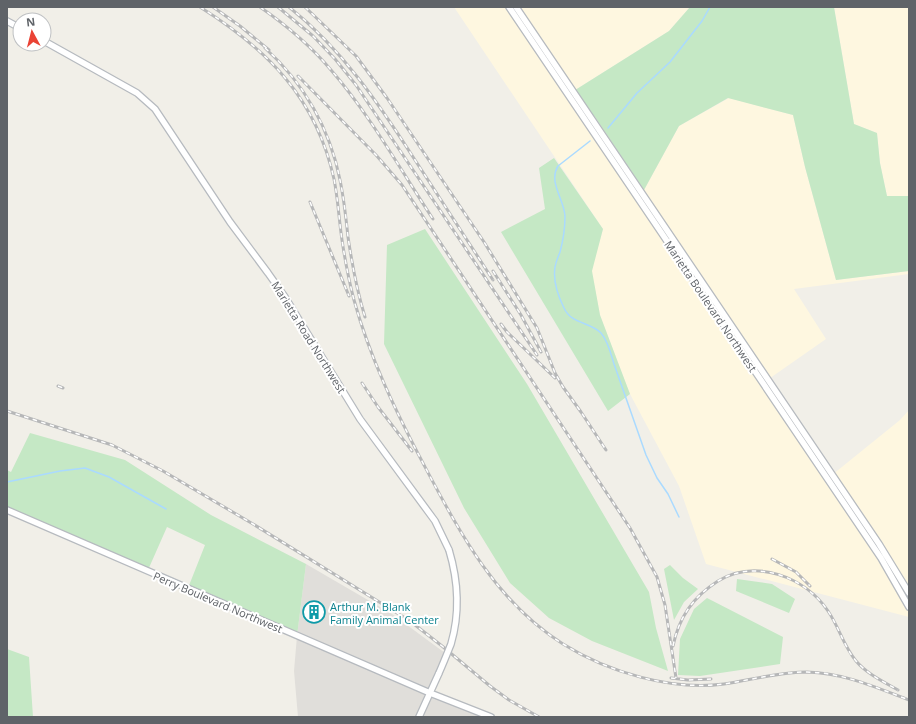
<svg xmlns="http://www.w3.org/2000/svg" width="916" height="724" viewBox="0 0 916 724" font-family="'Open Sans',sans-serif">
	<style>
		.commercial { fill: #fef7e0 }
		.industrial { fill: #e0deda }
		.green { fill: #c5e8c5 }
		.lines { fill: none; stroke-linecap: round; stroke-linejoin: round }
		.stream { stroke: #aadaff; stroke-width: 1.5 }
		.secondary-casing { stroke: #b6babf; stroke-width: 8 }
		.secondary { stroke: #fff; stroke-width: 5.5 }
		.rail-casing { stroke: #b6b7b8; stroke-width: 3 }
		.rail { stroke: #fff; stroke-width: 1.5; stroke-dasharray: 4.5; stroke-linecap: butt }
		.secondary-bridge-casing { stroke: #b6babf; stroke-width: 8; stroke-linecap: butt }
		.secondary-bridge { stroke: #fff; stroke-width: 5.5 }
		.labels { text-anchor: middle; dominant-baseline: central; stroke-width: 4; stroke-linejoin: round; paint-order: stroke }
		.street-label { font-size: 11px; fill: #5f6368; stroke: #fff }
		.culture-label { font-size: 11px; fill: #0d838f; stroke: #fff; text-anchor: start }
	</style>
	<rect width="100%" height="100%" fill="#f1efe8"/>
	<path class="commercial" d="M454,7H690L669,31L572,92L595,117L644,190L679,126L729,98L793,115L805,167L836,280L909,271V274L794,289L826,339L763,383L827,479L900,420L909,410V617L706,564L679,486L630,394L600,315L591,270L603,229Z
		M834,7H909V196H887L880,163L877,133L854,124Z"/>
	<path class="industrial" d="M306,564L392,614L445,653L430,689L496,717H298L294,671L297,636Z"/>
	<path class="green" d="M690,7H834L854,124L877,133L880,163L887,196H909V271L836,280L805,167L793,115L728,98L679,126L644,190L595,117L572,92L669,31Z
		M554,158L603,229L592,271L600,315L630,394L608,411L501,232L545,209L539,168Z
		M425,229L527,384L649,592L656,628L668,671L592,641L549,618L510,583L464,508L384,344L387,245Z
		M30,433L125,460L211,515L306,564L297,636L188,588L205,545L167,527L148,570L7,512V470L11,472Z
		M670,565L683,578L698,589L684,602L674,620L664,569Z
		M737,579L772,584L795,599L789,613L736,591Z
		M707,598L783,637L780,664L700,676L678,675L680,639L694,609Z
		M7,649L29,657L33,717H7Z"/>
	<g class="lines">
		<path class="stream" d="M608,128L637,93L670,62L702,21L710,7
			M590,141L558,166C548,182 564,199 565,216C565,228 563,241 560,252C558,257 556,261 555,267C553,280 558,296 564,308C571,324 590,322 601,333C608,341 611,354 614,364L646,455L657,478L668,494L679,517
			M7,482L60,471L85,468L109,477L166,509"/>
		<g class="secondary-casing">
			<path id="secondary" d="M509,7L881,558L909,607
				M516,7L879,544L909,593
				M7,21L20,28
				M44,41L137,93L155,109L230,222L268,273L285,297L360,419L435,521L449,550
				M7,510L430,693L491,717
				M419,717L439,673"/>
		</g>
		<use href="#secondary" class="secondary"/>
		<g class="rail-casing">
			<path id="rail" d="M200,7C268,50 316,98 334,179C338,199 339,220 342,240C345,260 349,281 354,300C370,358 396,412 424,465C460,533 496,602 563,644C608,672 671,691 724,684C751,680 779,672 807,672C844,673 875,687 909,700
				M213,7L240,26L269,50
				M260,7C286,25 310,45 331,70C370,115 400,169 433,219
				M278,7L313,36L335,59L356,85L537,355
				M289,7C342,49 379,104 415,160C441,200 467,240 493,280
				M305,7L356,56L387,98L484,242L537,328L555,373L563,387L581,412L606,450
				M265,48C304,83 330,129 340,180C344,199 346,218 348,237C352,264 357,291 365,317
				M298,76L376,155L402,185L630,528L657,577L665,605L676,678
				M310,202L349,296
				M493,271L521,315L541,352
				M501,324L507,332L555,378
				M362,383L378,407L412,451
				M58,386L63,388
				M7,411L112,445L163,471L253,524L410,621L442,646L490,686L509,700L539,717
				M772,559L796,572L810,586
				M673,646C679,617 693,597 718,581C756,558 805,577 828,611C839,627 843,645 856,661C867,674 884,682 898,690
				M671,678L688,680L711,679"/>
		</g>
		<use href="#rail" class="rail"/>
		<g class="secondary-bridge-casing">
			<path id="secondary-bridge" d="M439,673C443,664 447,654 451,644C460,613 458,580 449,550"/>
		</g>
		<use href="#secondary-bridge" class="secondary-bridge"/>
	</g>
	<defs>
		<g id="building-ring" transform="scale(1.15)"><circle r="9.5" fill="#fff" stroke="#0f9aa8" stroke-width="1.5"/><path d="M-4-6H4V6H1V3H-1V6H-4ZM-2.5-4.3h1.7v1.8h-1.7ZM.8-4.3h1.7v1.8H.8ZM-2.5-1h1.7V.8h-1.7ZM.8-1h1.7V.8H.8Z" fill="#0f9aa8"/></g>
	</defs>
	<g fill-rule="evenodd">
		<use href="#building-ring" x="314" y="612"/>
	</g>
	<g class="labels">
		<g class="street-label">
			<text transform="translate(711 306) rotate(56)">Marietta Boulevard Northwest</text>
			<text transform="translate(309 337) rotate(58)">Marietta Road Northwest</text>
			<text transform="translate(218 602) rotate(23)">Perry Boulevard Northwest</text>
		</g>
		<g class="culture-label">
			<text x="330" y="606">Arthur M. Blank<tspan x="330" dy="13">Family Animal Center</tspan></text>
		</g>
	</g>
	<rect width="916" height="724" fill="none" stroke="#5f6368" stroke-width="16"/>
	<g transform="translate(32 32) rotate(353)"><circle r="19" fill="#ffffff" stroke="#bfc1c3"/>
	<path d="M0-3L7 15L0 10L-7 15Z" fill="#ea4335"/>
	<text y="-6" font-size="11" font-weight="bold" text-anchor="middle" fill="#5f6368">N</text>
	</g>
</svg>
